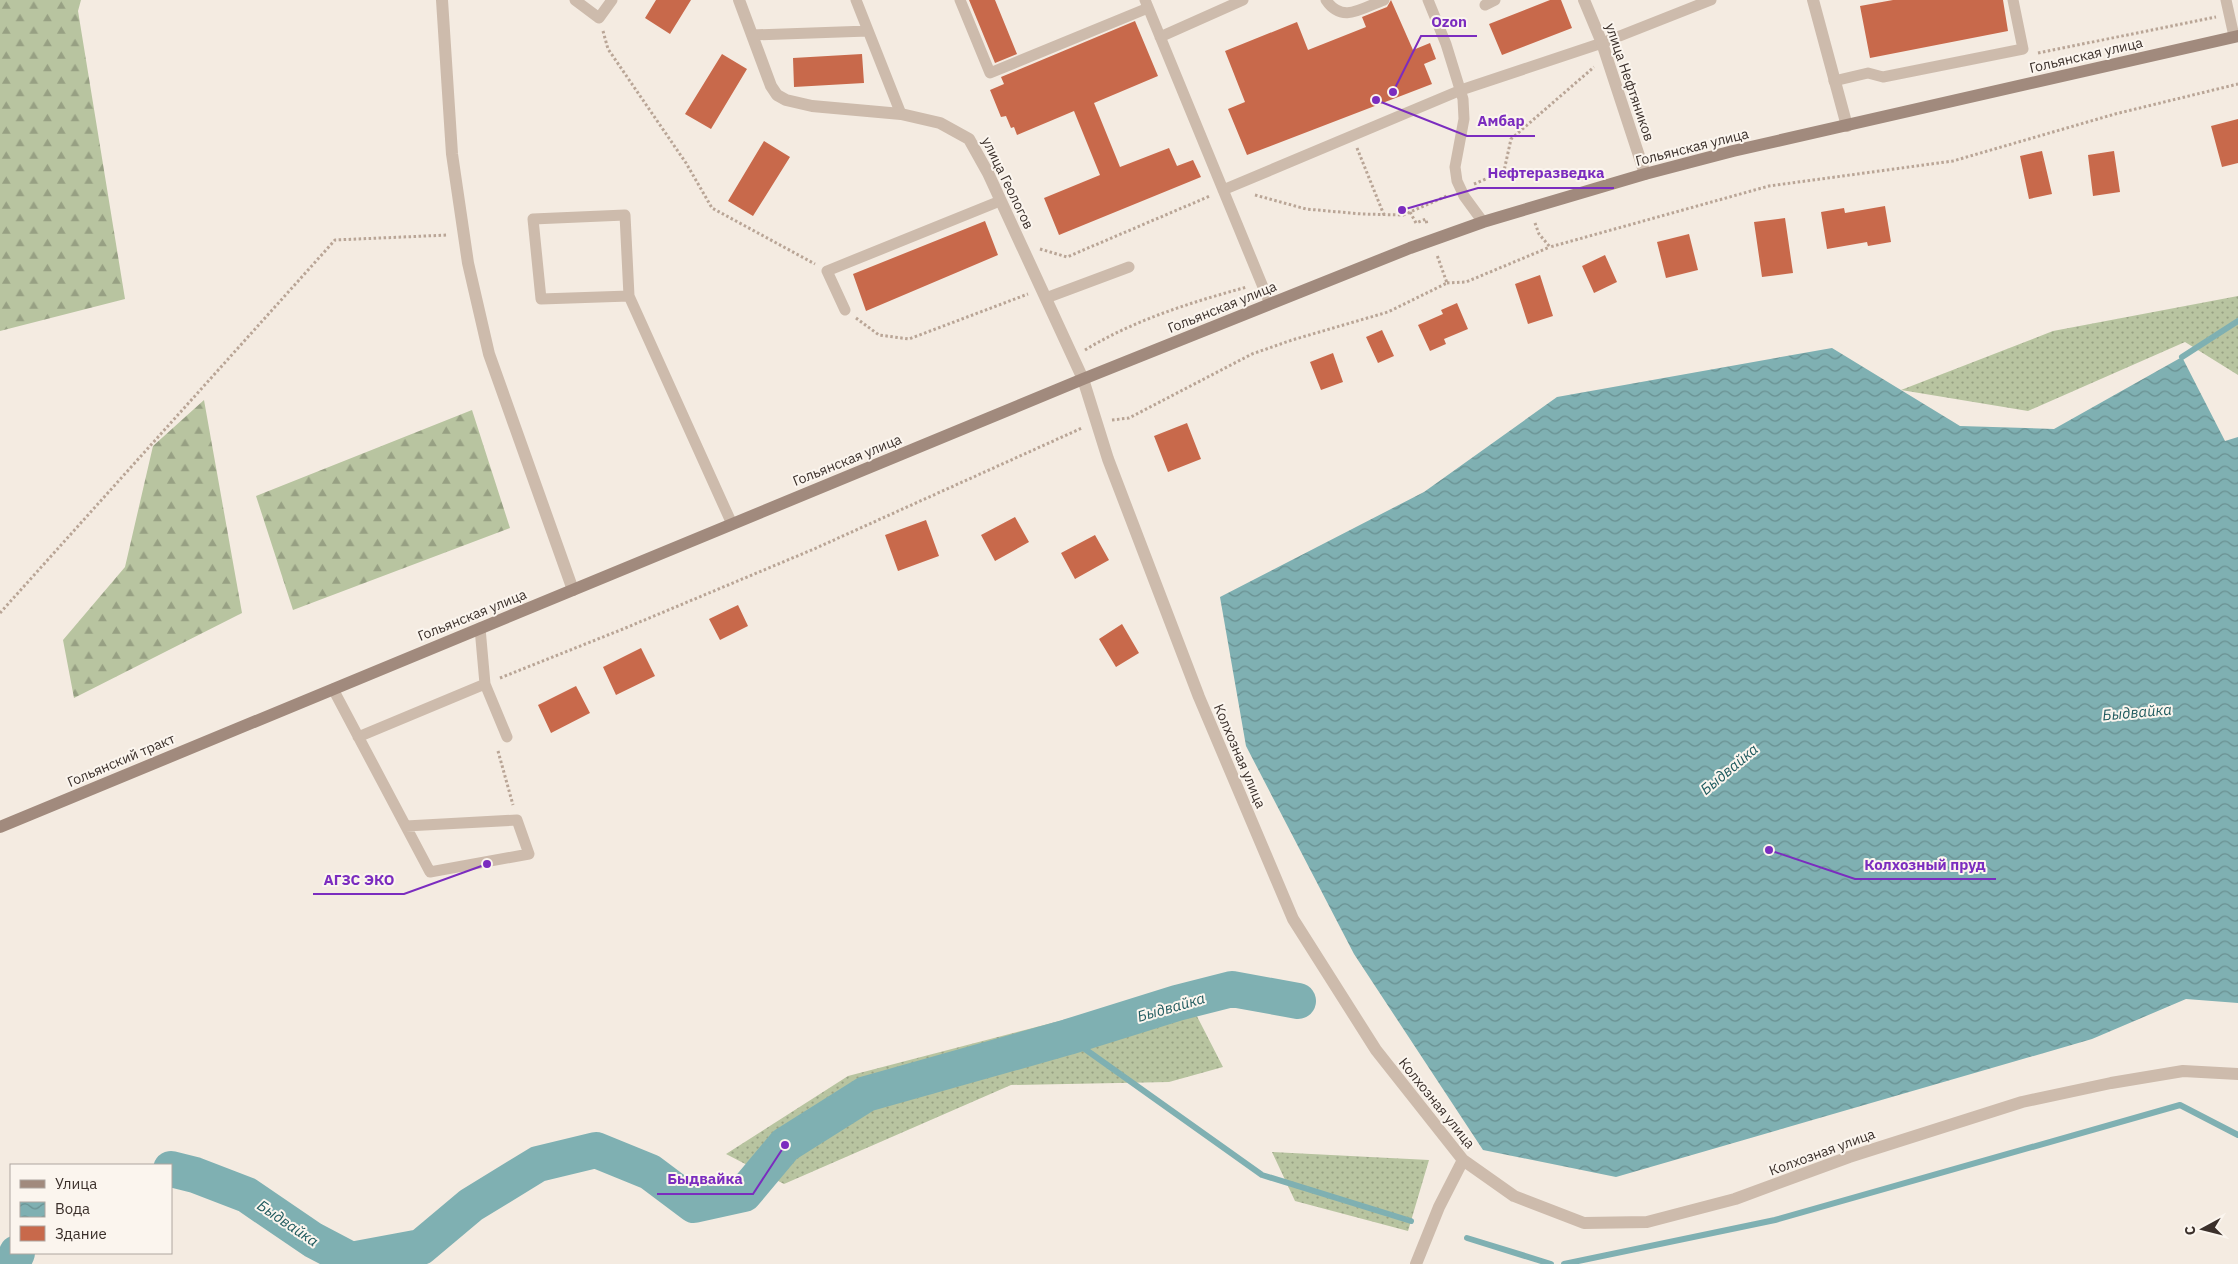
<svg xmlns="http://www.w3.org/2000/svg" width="2238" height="1264" viewBox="0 0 2238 1264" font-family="'IBM Plex Sans',sans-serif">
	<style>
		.grass { fill: url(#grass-dots) }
		.forest { fill: url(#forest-firs) }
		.water { fill: url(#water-waves) }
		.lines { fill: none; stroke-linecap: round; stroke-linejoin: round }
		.stream { stroke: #7fb0b2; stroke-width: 6 }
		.river { stroke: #7fb0b2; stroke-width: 36 }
		.building { fill: #c8694b }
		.path { stroke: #b9a596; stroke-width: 3; stroke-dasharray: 2.5 2.5; stroke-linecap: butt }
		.service { stroke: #cdbbac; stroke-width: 11 }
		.minor { stroke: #cdbbac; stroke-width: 12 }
		.secondary { stroke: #a18a7d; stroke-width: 12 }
		.labels { text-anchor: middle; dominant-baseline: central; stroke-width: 4; stroke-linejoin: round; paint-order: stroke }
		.street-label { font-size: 14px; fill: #3b302b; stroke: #fbf5ee }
		.water-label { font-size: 15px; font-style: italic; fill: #1f5a5e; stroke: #fbf5ee }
		.leader { fill: none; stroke: #7b2cbf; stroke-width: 2 }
		.callout-dot { fill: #7b2cbf; stroke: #fbf5ee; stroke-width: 2 }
		.callout-label { font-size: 15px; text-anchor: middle; font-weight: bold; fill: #7b2cbf; stroke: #fbf5ee; stroke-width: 4; stroke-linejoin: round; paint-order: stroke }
	</style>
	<defs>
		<pattern id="grass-dots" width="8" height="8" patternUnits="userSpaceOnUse" patternTransform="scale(1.25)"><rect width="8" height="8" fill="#b8c4a0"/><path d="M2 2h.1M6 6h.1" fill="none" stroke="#97a083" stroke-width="1.8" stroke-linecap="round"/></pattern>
		<pattern id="forest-firs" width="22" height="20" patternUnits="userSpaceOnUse" patternTransform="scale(1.25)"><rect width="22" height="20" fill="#b8c4a0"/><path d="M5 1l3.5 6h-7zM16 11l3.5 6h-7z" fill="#97a083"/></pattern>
		<pattern id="water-waves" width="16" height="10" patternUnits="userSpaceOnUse" patternTransform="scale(1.25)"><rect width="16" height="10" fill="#7fb0b2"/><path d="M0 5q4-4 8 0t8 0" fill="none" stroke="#699091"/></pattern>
	</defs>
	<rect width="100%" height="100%" fill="#f4ebe1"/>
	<path class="grass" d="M2238,296V375L2185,342L2028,411L1901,390L2053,331Z
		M1183,989L1223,1067L1169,1082L1011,1085L784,1184L726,1154L848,1076Z
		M1272,1152L1429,1160L1408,1231L1295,1201Z"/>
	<path class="forest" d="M0,0H81L78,11L125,299L0,331Z
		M204,400L242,613L74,698L63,640L125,567L153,446Z
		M472,410L510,528L293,610L256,496Z"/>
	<path class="water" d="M1832,348L1960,426L2054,429L2182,357L2225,441L2238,437V1003L2186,999L2092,1039L1616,1177L1483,1150L1354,954L1246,746L1220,597L1424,492L1557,397Z"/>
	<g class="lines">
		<path class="stream" d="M2182,357L2238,321
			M1068,1037L1262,1175L1411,1221
			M1467,1238L1551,1264
			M1564,1264L1775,1220L2180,1105L2238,1135"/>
		<path class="river" d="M171,1169L195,1175L247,1195L313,1240L351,1260L421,1247L471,1205L538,1164L596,1150L650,1172L694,1205L744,1194L785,1145L866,1094L1068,1037L1177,1003L1232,989L1298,1001
			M12,1264L17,1253"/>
	</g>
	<path class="building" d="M656,0H691L670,34L645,18Z
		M969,0H995L1017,54L995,63Z
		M1391,0L1413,50L1430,43L1436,59L1424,64L1432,84L1247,155L1228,109L1245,102L1225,51L1297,22L1308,50L1366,27L1362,17L1387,7Z
		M1550,0H1561L1572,28L1502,55L1489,24Z
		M1893,0H2003L2008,31L1870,58L1860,6Z
		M1135,21L1158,76L1094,103L1120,167L1169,148L1177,166L1193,160L1201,177L1059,235L1044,198L1100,175L1074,111L1017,135L1014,127L1011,128L1006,116L1001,117L990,90L1004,84L1001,77Z
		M722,54L747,69L711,129L685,114Z
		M862,54L864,83L794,87L793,58Z
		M2238,119V163L2222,167L2211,126Z
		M764,141L790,157L753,216L728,201Z
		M2042,151L2052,194L2029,199L2020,156Z
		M2114,151L2120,192L2093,196L2088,155Z
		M1885,206L1891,242L1868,246L1867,242L1827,249L1821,212L1844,208L1845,213Z
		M1785,218L1793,273L1762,277L1754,222Z
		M985,221L998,255L866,311L853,274Z
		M1689,234L1698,270L1666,278L1657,242Z
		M1605,255L1617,282L1594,293L1582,266Z
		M1540,275L1553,316L1528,324L1515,284Z
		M1457,303L1468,329L1444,339L1446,344L1430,351L1418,325L1443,314L1441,310Z
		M1382,330L1394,356L1378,363L1366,337Z
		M1333,353L1343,382L1321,390L1310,362Z
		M1187,423L1201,459L1168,472L1154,436Z
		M1015,517L1029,542L995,561L981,535Z
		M926,520L939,556L898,571L885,535Z
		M1095,535L1109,560L1075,579L1061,553Z
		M738,605L748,626L720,640L709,619Z
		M1122,624L1139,653L1116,667L1099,639Z
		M641,648L655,676L616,695L603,667Z
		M576,686L590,713L551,733L538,705Z"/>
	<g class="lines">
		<path class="path" d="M603,31L608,49L686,163L712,208L815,264
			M2038,53L2216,17
			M1357,148L1384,215
			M1474,184L1504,171L1511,139L1594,67
			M1255,195L1306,209L1362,214L1403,215L1447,196
			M1410,212L1416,223L1426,219L1427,225
			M1535,223L1539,234L1550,247L1769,186L1953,161L2115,114L2238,84
			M1040,249L1067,257L1210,196
			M1447,283L1466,282L1550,247
			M856,318L879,335L909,339L1028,294
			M1085,350C1134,320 1192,302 1247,287
			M1112,420L1129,418L1252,354L1292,340L1388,312L1447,283L1437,255
			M0,613L335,240L448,235
			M500,678L623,629L814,549L1082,428
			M498,751L513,805"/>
		<path class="service" d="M575,0L599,18L612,0
			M856,0L901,114
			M960,0L990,73L1148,8
			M1145,0L1270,304
			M1326,0C1342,24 1362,8 1384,0
			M1428,0L1446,44L1463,99L1464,119L1455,167L1457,181L1464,196L1483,222
			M2226,0L2234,36
			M1485,5L1495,0
			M753,35L868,31
			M1160,37L1243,0
			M1834,81L1868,73L1883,77L2023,49L2013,0
			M1223,190L1461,90L1602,43L1711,0
			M629,296L541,299L533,219L625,215L629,296L732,524
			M1046,298L1129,267
			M845,310L827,271L1000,201
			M480,628L485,684L507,737
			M333,689C365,750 398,811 430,872L529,854L517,820L406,826
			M358,737L485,684"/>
		<path class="minor" d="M442,0L452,154L468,263L489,354L573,590
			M739,0L771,86L777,95L786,100L812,106L901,114L940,123L969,139L988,173L1083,379L1108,459L1199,697L1293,919L1376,1050L1463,1160L1514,1196L1584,1223L1647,1222L1735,1199L1849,1157L2022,1102L2111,1083L2183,1071L2238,1074
			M1584,0L1602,43L1645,174
			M1813,0L1847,126
			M1416,1264L1439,1207L1463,1160"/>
		<path class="secondary" d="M0,827L1083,379L1410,248L1483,222L1645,174L1733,151L2238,36"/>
	</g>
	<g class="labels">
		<g class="street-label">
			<text transform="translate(2086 55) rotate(-13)">Гольянская улица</text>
			<text transform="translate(1630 82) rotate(71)">улица Нефтяников</text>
			<text transform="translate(1692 147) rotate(-14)">Гольянская улица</text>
			<text transform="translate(1008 183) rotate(64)">улица Геологов</text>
			<text transform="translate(1222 307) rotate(-22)">Гольянская улица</text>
			<text transform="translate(847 460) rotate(-22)">Гольянская улица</text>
			<text transform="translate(472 615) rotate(-22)">Гольянская улица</text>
			<text transform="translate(1240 756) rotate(67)">Колхозная улица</text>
			<text transform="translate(121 760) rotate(-23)">Гольянский тракт</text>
			<text transform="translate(1437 1103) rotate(51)">Колхозная улица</text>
			<text transform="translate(1822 1152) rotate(-20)">Колхозная улица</text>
		</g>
		<g class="water-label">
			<text transform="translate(2137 712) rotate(-5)">Быдвайка</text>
			<text transform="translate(1729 769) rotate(-40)">Быдвайка</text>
			<text transform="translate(1171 1007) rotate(-16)">Быдвайка</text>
			<text transform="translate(288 1223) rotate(34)">Быдвайка</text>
		</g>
	</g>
	<path class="leader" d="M1393 92L1421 36H1477M1376 100L1467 136H1535M1402 210L1478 188H1614M1769 850L1855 879H1996M487 864L404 894H313M785 1145L753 1194H657"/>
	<g class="callout-dot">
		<circle cx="1393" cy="92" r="5"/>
		<circle cx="1376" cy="100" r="5"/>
		<circle cx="1402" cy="210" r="5"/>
		<circle cx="1769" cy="850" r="5"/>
		<circle cx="487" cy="864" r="5"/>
		<circle cx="785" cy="1145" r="5"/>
	</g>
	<g class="callout-label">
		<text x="1449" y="27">Ozon</text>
		<text x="1501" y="126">Амбар</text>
		<text x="1546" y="178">Нефтеразведка</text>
		<text x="1925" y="870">Колхозный пруд</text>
		<text x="359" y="885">АГЗС ЭКО</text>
		<text x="705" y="1184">Быдвайка</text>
	</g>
	<rect x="10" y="1164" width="162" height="90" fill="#fbf5ee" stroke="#aea6a0"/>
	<rect x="20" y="1180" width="25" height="8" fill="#a18a7d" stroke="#aea6a0"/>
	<text x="55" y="1189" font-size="15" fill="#3b302b">Улица</text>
	<rect x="20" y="1202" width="25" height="15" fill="url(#water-waves)" stroke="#aea6a0"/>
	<text x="55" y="1214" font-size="15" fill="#3b302b">Вода</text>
	<rect x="20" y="1226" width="25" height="15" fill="#c8694b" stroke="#aea6a0"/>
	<text x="55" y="1239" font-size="15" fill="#3b302b">Здание</text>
	<g transform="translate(2203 1229) rotate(263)" stroke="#fbf5ee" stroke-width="4" paint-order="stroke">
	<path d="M0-4L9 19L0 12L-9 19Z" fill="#3b302b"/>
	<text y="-8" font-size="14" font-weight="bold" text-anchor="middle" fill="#3b302b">С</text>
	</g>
</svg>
